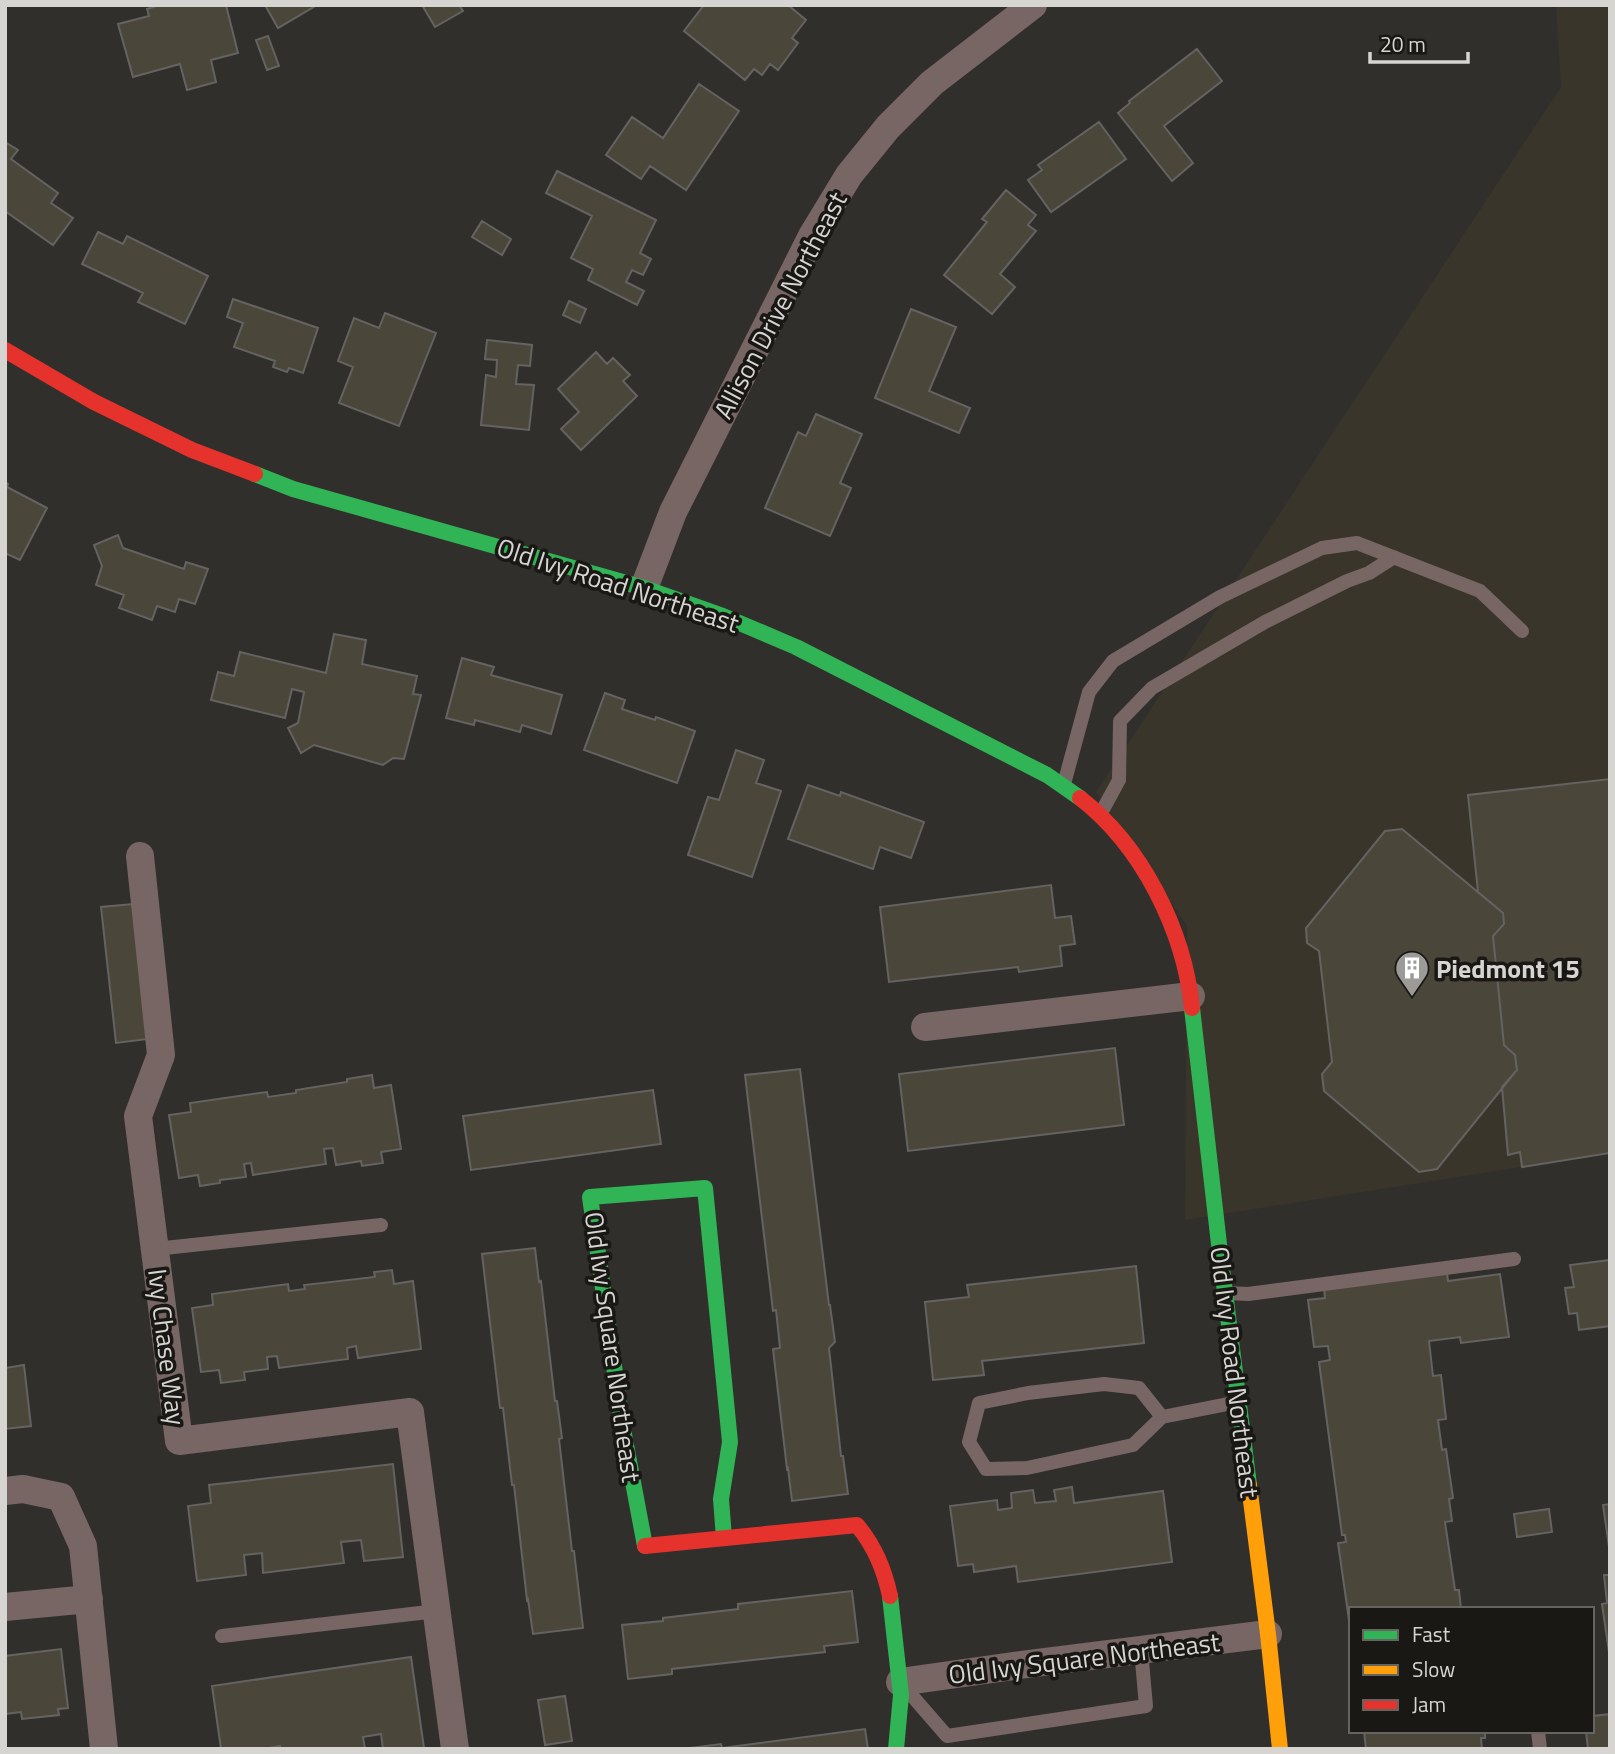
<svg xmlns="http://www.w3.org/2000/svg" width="1615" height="1754" viewBox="0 0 1615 1754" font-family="'Titillium Web',sans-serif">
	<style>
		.built { fill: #39352a }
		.building { fill: #4b463a; stroke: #646361; stroke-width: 2 }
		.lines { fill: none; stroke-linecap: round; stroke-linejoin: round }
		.lane { stroke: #776664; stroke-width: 14 }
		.street { stroke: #776664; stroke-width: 28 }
		.fast { stroke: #30b455; stroke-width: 16 }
		.slow { stroke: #ff9f0a; stroke-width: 16 }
		.jam { stroke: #e5322d; stroke-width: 16 }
		.labels { text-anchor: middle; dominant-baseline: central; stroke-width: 7; stroke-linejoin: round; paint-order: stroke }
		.street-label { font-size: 26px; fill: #d6d5d1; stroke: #191815 }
		.poi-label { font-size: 26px; font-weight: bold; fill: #d6d5d1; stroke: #191815; text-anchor: start }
	</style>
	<rect width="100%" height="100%" fill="#302f2c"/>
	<path class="built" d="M1556,5H1610V1153L1185,1220L1187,926L1096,792L1561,87Z"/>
	<path class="building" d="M160,5H226L238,53L211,60L216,82L187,90L180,64L133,77L118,24L149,16L147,9Z
		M265,5H317L278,28Z
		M422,5H459L463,11L435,27Z
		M704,5H788L806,20L792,38L798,43L778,70L770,64L762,75L754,69L745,80L684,31Z
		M268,36L279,66L267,70L256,40Z
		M1197,49L1222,81L1164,126L1193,163L1172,181L1118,113L1130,103L1129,101Z
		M699,84L739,111L686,190L650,166L641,179L606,155L632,117L663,138Z
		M1099,122L1126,159L1051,212L1028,180L1042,170L1038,165Z
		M5,142L18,150L11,159L58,193L51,203L73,218L53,245L5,211Z
		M557,171L656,220L640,253L651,259L643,275L632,270L626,282L644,291L637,305L588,280L593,269L571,258L592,216L546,193Z
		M1006,190L1036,215L1028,225L1036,231L1000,274L1015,287L992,314L944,275L987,222L982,219Z
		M482,221L511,239L502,255L472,237Z
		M98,232L123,244L127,236L208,276L185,324L138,302L143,293L82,264Z
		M233,299L318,328L303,373L289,368L287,372L273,367L275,361L234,347L243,323L227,317Z
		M569,301L586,309L580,323L563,315Z
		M911,309L956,327L929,391L970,408L959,433L875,398Z
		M385,313L436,333L399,426L339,403L353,367L338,361L354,318L379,328Z
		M487,340L532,345L530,366L518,365L516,384L534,385L529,430L481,425L486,375L496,377L497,360L485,359Z
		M596,352L607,364L613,358L630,375L623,381L637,396L581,450L561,429L579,412L558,389Z
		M816,414L862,434L840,483L851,488L830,536L765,508L798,432L806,436Z
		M5,482L8,484L7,487L47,508L20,560L5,553Z
		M118,535L123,548L184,569L186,562L208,569L195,604L179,599L175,612L157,606L152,620L119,608L124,595L96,585L102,566L94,545Z
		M334,634L366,640L362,664L417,676L413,694L421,695L404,759L393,758L383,765L314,745L301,753L288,728L298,723L304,692L292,689L285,718L211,700L218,672L234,676L240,652L326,673Z
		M462,658L494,667L491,675L562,695L551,734L522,725L520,732L475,720L474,725L446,718Z
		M605,693L625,700L622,709L655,720L656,717L695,731L677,783L584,750Z
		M736,750L764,760L756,783L781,791L752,877L688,855L708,797L719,800Z
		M1610,779V1153L1522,1167L1520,1152L1508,1155L1502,1087L1517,1070L1515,1055L1504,1045L1493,936L1504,924L1503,913L1478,892L1468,795Z
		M808,785L840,796L841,792L924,822L911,858L880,847L873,869L788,839Z
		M1402,829L1503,913L1504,924L1493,936L1504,1045L1515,1055L1517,1070L1437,1169L1419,1172L1324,1091L1322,1074L1332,1062L1319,951L1307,943L1306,928L1385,831Z
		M1051,885L1055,918L1071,916L1075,944L1060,946L1062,966L1019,972L1018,967L889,982L880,907Z
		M133,904L148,1039L116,1043L101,907Z
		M1115,1048L1124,1125L908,1151L899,1074Z
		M800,1069L829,1305H830L835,1342L829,1348L841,1456H843L848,1494L792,1501L788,1468L787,1469L773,1349L780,1348L776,1310L773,1311L745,1075Z
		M372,1075L374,1088L391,1085L401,1149L381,1152L383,1163L362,1166L361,1161L336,1165L333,1148L324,1149L326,1164L253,1175L251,1163L244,1164L246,1177L220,1180V1183L200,1186L198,1175L179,1178L169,1115L191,1112L190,1103L267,1092L268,1097L296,1093V1090L347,1082V1079Z
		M653,1090L661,1144L471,1170L463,1116Z
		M535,1248L539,1282L541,1281L555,1401H557L562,1438L559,1439L572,1551H574L583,1628L533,1634L528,1599L527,1600L514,1485H512L503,1408H500L482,1254Z
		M1610,1260V1326L1579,1330L1577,1313L1569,1314L1565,1288L1574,1287L1570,1265Z
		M1136,1266L1144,1343L982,1361L984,1375L933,1380L925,1302L969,1297L967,1285Z
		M392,1270L394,1284L413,1281L421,1349L358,1358L356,1346L347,1348L348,1359L279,1368L277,1356L267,1357L268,1369L244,1372L245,1380L221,1383L219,1370L201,1372L192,1308L213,1305L212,1294L288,1284L289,1291L305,1289L304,1285L375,1277L374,1272Z
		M1447,1272L1448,1281L1500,1274L1509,1337L1461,1343L1460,1337L1429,1341L1433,1376L1441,1375L1446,1419L1438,1420L1442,1450L1446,1449L1453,1498L1449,1499L1452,1521L1445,1522L1455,1590H1459L1461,1609H1351V1634L1338,1543L1346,1542L1345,1535H1342L1319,1362L1330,1360L1328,1346L1314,1347L1308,1300L1325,1298L1324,1288Z
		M24,1365L31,1426L5,1429V1368Z
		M393,1464L403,1557L364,1561L361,1540L341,1542L344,1563L263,1573L262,1553L244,1555L246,1575L197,1581L188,1506L211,1503L209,1485Z
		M1072,1487L1074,1503L1163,1491L1172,1562L1018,1582L1016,1566L974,1572L973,1564L958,1566L950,1506L997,1500L998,1510L1012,1508L1011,1493L1033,1490L1035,1503L1056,1501L1054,1490Z
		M1610,1504V1554L1603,1505Z
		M1549,1509L1552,1532L1517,1537L1514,1514Z
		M1604,1575H1610V1659L1602,1604L1607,1603Z
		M852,1591L858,1642L824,1646L825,1652L672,1669V1674L628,1679L622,1625L663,1621V1618L738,1609V1604Z
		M61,1649L68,1708L58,1709L59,1715L22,1719L21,1712L5,1714V1656Z
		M411,1657L424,1748L383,1749L381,1734L363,1737L365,1749H281L280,1746L264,1749H221L212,1686Z
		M565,1696L572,1741L545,1745L538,1700Z
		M1610,1714V1749H1588L1586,1731H1592V1716Z
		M865,1729L868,1749H682L721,1744L722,1748Z
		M1364,1731H1485V1738H1481L1482,1749H1366Z"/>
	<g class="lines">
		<path class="lane" d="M1064,784L1089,692L1113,661L1220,597L1322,548L1357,543L1480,591L1522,631
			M1101,813L1119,780L1120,721L1152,688L1265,622L1347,581L1369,573L1394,557
			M155,1249L381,1225
			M1227,1293L1248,1294L1514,1259
			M1162,1417L1139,1388L1104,1384L1028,1393L979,1403L969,1442L986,1469L1027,1468L1133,1445L1162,1417L1238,1402
			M222,1636L437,1611
			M907,1690L947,1736L1146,1706L1141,1650
			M1538,1731L1540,1749"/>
		<path class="street" d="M644,588L673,512L812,236L849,175L888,127L932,83L1033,5
			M140,856L161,1055L138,1116L179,1441L410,1412L455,1749
			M925,1027L1191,996
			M5,1491L23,1489L61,1497L83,1546L104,1749
			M5,1607L89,1599
			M900,1682L1020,1665L1268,1634"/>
		<path class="fast" d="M255,474L293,489L644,588L723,616L796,647L1047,775L1080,798
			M1192,1008L1219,1244L1249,1485
			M645,1546L623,1429L590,1197L705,1188L730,1442L721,1499L724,1538
			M890,1596L901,1695L896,1749"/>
		<path class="slow" d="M1249,1485L1268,1634L1280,1749"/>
		<path class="jam" d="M5,350L94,402L192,450L255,474
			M1080,798C1142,846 1184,930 1192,1008
			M645,1546L857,1525C875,1547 884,1569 890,1596"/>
	</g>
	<defs>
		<g id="building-pin" transform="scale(1.75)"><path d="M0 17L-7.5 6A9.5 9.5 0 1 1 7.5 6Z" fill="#9c9b97" stroke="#191815"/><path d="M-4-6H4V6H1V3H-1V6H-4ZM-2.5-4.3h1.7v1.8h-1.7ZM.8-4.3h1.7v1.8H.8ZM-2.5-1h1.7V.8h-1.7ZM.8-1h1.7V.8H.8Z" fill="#fff"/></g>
	</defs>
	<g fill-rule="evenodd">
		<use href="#building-pin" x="1412" y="968"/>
	</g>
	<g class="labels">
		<g class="street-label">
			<text transform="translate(780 305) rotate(-62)">Allison Drive Northeast</text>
			<text transform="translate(618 585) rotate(18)">Old Ivy Road Northeast</text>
			<text transform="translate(167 1347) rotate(83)">Ivy Chase Way</text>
			<text transform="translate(613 1347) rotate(82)">Old Ivy Square Northeast</text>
			<text transform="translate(1235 1372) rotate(83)">Old Ivy Road Northeast</text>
			<text transform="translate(1084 1658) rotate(-7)">Old Ivy Square Northeast</text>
		</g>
		<g class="poi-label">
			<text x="1436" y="968">Piedmont 15</text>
		</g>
	</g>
	<rect width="1615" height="1754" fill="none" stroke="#d6d5d1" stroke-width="14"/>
	<rect x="1349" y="1607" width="245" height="126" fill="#191815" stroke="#656460" stroke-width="2"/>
	<rect x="1363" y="1630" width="35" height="10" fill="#30b455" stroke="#656460" stroke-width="2"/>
	<text x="1412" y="1642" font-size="21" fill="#d6d5d1">Fast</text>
	<rect x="1363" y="1665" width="35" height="10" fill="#ff9f0a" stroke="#656460" stroke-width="2"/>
	<text x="1412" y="1677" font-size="21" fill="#d6d5d1">Slow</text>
	<rect x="1363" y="1700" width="35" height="10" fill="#e5322d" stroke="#656460" stroke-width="2"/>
	<text x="1412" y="1712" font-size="21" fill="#d6d5d1">Jam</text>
	<path d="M1370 52v10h98v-10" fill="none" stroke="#d6d5d1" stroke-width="3.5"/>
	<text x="1380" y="52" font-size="21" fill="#d6d5d1" stroke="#191815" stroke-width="5" paint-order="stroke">20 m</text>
</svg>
